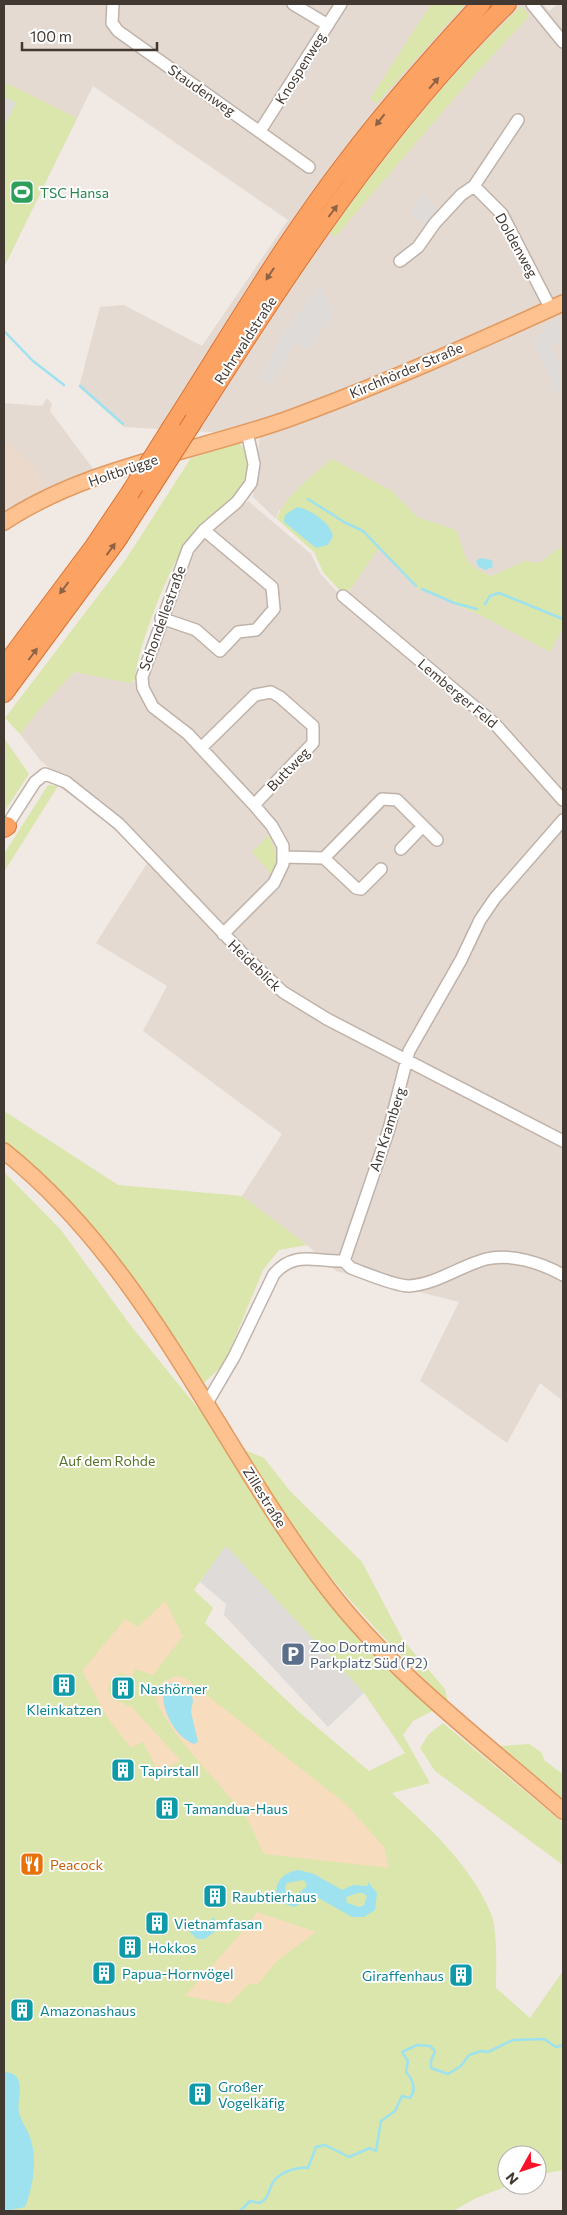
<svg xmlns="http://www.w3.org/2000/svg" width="567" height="2215" viewBox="0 0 567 2215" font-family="Commissioner,sans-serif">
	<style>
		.residential { fill: #e5dad1 }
		.education { fill: #ebdacc }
		.green { fill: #dae6ab; fill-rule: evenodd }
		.sand { fill: #f7dcbd }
		.parking { fill: #dfdbd8 }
		.water { fill: #9ee2ef; fill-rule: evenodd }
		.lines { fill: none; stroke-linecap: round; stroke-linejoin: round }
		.stream { stroke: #9ee2ef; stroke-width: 2.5 }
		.minor-casing { stroke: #bfb2a9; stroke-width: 14 }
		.major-casing { stroke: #e29a60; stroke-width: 18 }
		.highway-casing { stroke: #db7333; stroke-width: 20 }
		.minor { stroke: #fff; stroke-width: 11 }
		.major { stroke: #fdc290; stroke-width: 15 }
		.highway { stroke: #fca263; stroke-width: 18 }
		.highway-bridge-casing { stroke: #db7333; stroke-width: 20; stroke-linecap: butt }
		.highway-bridge { stroke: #fca263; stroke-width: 18 }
		.oneway { fill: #8d6346 }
		.labels { text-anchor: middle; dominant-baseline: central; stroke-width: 4; stroke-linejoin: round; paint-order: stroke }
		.street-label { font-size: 14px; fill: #433933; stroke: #fff }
		.leisure-label { font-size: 14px; fill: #27864d; stroke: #fff; text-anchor: start }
		.park-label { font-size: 14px; fill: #577328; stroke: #fff }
		.service-label { font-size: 14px; fill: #4e5e75; stroke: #fff; text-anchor: start }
		.culture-label { font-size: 14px; fill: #0d838f; stroke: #fff; text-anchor: start }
		.food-label { font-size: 14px; fill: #c56008; stroke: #fff; text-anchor: start }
	</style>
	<rect width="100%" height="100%" fill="#f1e9e3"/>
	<path class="residential" d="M4,4H543L549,11L558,4H563V545L540,563L525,561L492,576L475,570L465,557L456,530L417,517L392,491L279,510L276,519L253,497L260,435L124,427L79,387L100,307L124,305L202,346L288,220L93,86L4,267Z
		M47,398L52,404L50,411L94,470L4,514V403L42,406Z
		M248,501L311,554L320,573L339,594L349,591L379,548L416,588L478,614L550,652L563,628V1401L540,1383L507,1443L420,1381L459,1302L336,1271L307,1245L242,1196L282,1134L143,1031L167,986L96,943L148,862L100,816L58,786L54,772L40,760L20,734L44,704L74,672L130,683L147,678L198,543Z"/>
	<path class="education" d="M4,439L32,465L45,489L4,509Z"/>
	<path class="green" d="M431,4H465L377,103L370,99Z
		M522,6L529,16L478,71L335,237L330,233C387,153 449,73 522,6Z
		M4,82L77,118L4,267Z
		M239,443C247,451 250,468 245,479C236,502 210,516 193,534C173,555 136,651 135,680L130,683L74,672L44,704L20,734L5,718L126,559L191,458Z
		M332,459L392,491L417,517L456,530C467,557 462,565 492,576L525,561L540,563L563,545V628L550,652L478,614L416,588L379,548L349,591L341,592L323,572L314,552L277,519C282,499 315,473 332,459Z
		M4,738L29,774L4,812Z
		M48,785L58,786L4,872V854Z
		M269,835L277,856L272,875L252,852Z
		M4,1111L118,1185L242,1196L307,1245L279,1250L263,1270L224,1364L204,1383L117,1255L52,1182L4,1141Z
		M4,1172L61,1230L131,1326L210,1423L266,1511L434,1710L413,1721L403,1735L430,1783L392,1793C430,1829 468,1862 490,1911C498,1929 496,1968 496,1988L530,2018L563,1971V2170L537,2175V2155H507V2185H510L476,2198L453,2211H4ZM226,1546L364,1693L405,1753L369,1771L299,1712L205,1623L213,1608L194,1590Z
		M244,1450L264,1458L290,1491L362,1562L403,1640L445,1689L448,1702C398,1654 351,1605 309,1549C285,1518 266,1483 244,1450Z
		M443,1723L563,1823V1865L435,1771L420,1748L428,1735Z
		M529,1744L541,1752L545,1761L563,1774V1799L500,1746Z"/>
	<path class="sand" d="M165,1601L183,1636L153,1675L135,1669L132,1677L121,1673L111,1679L108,1690L113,1700L124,1703L126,1706H131L181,1761L158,1771L143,1742L131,1748L109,1720L82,1671L125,1619L138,1627Z
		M176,1676L185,1678L346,1804L384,1847L389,1868L264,1854C258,1843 254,1830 247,1819C229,1792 157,1722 156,1696C155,1685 167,1679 176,1676Z
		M257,1912L316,1932L278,1960L258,1984H249L229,2004L185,1996L242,1932Z"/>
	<path class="parking" d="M4,97L16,103L4,127Z
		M423,194L439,212L428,228L411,213Z
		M320,284L333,315L307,350L295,341L271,384L259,377L282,335Z
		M562,319L563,341L551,346L560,368L563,367V389L556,395L532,337L546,331L544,326Z
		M226,1546L364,1693L328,1727L224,1615L226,1604L200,1582Z"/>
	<path class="water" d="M297,507C310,509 330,522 333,536L328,545L316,548L284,522L285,515Z
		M480,558L492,560L493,567L485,570L478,566L476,561Z
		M176,1683L191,1692L193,1701L191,1712L198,1742L194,1744C175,1737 162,1711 163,1692L168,1684Z
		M299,1870L314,1874L342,1890L353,1885L368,1886V1882L377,1893L375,1910L364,1917H352L315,1896L294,1907L279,1902C271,1885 282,1872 299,1870ZM304,1880L307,1886L296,1896L286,1892L285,1887L287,1883ZM358,1893H363L367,1896L364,1905L360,1907L347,1903L346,1897Z
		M214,1917L217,1930L205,1939H197L185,1927L194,1919L201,1928Z
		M4,2072C29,2073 16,2098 19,2112C21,2122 27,2128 30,2137C38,2160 33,2186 25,2207L5,2211Z"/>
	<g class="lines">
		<path class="stream" d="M4,331L33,361L64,385
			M80,386L123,424
			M308,499L344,522L363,531L416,586
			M422,589L454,603L477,609
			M485,604L490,596L499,593L563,619
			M240,2211L250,2201L260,2203C268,2198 268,2194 271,2186C276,2173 295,2167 308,2168L316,2147L325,2145L349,2157L370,2148L376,2151L381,2121L395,2111L402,2096L410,2098C417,2089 413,2080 406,2072L408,2061L402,2052L417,2045L430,2046L435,2051L431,2061V2068L448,2074L461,2066L469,2055L481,2051L488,2052L513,2040L544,2039L556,2047L563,2045"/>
		<g class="minor-casing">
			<path id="minor" d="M113,4L112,23L118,31L309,167
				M293,4L328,25
				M532,4L563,42
				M260,131L341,4
				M474,186L502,214L551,309
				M400,261L418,247L435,223L461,195L474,186L518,120
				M343,596L495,724L563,800
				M161,618L196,630L220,651L238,632L256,630L274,609L272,587L204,530
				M201,748L255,695L271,692L280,697L313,726V743L254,805
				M4,830L35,782L45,774L66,782L119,824L247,958L283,992L327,1019L563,1141
				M401,849L423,826
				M284,857L324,858L356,888L361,889L381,869
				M324,858L382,799L397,800L437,840
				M223,934L274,883L283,864V846L272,826L254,805L188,734L153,707L143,688L142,677L188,549L204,530L237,502L251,483L254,464L247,432
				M344,1261L389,1129L409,1051L461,960L480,920L495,898L563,820
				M344,1261L351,1268C365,1273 395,1286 409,1286C437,1284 460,1266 486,1259C510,1253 542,1263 563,1275
				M207,1403L234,1357L274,1274C295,1250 315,1262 344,1261"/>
		</g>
		<g class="major-casing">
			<path id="major" d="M4,522C87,467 195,452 288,419C381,385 473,344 563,303
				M4,1151C149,1267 217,1445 328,1589C394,1675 482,1740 563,1811"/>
		</g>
		<g class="highway-casing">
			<path id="highway" d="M194,420C287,274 383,125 507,4
				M171,428C229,338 283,244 348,160C390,105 435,54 481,4
				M4,667L93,548L130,493
				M4,693L117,540L151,487
				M4,828L7,826"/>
		</g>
		<use href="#minor" class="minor"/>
		<use href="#major" class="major"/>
		<use href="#highway" class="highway"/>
		<g class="highway-bridge-casing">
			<path id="highway-bridge" d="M151,487L194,420
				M130,493L171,428"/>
		</g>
		<use href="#highway-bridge" class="highway-bridge"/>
	</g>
	<defs><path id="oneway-solid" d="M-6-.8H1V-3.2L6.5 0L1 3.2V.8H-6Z" transform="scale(1.25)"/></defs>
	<g class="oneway">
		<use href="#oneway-solid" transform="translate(434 83) rotate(-49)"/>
		<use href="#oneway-solid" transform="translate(380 120) rotate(128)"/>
		<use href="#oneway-solid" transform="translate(333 211) rotate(-53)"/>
		<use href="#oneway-solid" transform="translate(270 274) rotate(123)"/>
		<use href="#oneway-solid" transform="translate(111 549) rotate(-54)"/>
		<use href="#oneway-solid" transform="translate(64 588) rotate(127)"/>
		<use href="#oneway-solid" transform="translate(33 654) rotate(-53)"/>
	</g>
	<defs>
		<g id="stadium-square" transform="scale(1.25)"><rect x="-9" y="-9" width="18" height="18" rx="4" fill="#2e9e5b" stroke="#fff"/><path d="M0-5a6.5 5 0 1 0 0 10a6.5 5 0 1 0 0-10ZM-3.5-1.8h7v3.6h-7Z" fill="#fff"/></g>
		<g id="parking-square" transform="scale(1.25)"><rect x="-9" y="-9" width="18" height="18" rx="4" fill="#5c6f8a" stroke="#fff"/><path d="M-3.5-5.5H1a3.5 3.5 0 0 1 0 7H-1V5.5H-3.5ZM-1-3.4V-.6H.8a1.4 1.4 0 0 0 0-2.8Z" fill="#fff"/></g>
		<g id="building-square" transform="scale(1.25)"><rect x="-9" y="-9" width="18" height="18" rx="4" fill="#0f9aa8" stroke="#fff"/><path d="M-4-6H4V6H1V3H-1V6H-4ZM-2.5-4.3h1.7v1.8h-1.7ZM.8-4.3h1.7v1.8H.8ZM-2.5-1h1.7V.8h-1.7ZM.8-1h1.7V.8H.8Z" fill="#fff"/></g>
		<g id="restaurant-square" transform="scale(1.25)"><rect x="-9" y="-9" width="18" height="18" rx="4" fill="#e8710a" stroke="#fff"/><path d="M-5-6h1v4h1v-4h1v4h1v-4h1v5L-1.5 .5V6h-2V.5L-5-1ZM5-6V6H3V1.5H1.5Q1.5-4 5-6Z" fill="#fff"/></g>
	</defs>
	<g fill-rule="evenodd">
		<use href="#stadium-square" x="22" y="192"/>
		<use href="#parking-square" x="293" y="1654"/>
		<use href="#building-square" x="64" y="1685"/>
		<use href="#building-square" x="123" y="1688"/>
		<use href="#building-square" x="123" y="1770"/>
		<use href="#building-square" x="167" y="1808"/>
		<use href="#restaurant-square" x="32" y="1864"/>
		<use href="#building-square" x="215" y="1896"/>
		<use href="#building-square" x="157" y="1923"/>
		<use href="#building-square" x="130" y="1947"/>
		<use href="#building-square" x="104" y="1973"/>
		<use href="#building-square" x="461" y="1975"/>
		<use href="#building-square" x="22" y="2010"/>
		<use href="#building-square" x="200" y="2094"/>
	</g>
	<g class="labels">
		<g class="street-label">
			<text transform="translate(300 68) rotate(-58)">Knospenweg</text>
			<text transform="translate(202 90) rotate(35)">Staudenweg</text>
			<text transform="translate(517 245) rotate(61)">Doldenweg</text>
			<text transform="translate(245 340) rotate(-57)">Ruhrwaldstraße</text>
			<text transform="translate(406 370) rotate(-23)">Kirchhörder Straße</text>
			<text transform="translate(123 470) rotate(-19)">Holtbrügge</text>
			<text transform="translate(162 618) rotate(-70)">Schondellestraße</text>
			<text transform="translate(458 693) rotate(40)">Lemberger Feld</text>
			<text transform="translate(288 769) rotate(-46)">Buttweg</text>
			<text transform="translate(255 965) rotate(44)">Heideblick</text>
			<text transform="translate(387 1129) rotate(-72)">Am Kramberg</text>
			<text transform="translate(265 1497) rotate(58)">Zillestraße</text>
		</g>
		<g class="leisure-label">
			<text x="40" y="192">TSC Hansa</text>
		</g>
		<g class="park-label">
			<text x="107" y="1460">Auf dem Rohde</text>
		</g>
		<g class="service-label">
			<text x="310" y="1646">Zoo Dortmund<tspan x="310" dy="16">Parkplatz Süd (P2)</tspan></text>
		</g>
		<g class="culture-label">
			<text x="140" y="1688">Nashörner</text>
			<text x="64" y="1709" text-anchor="middle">Kleinkatzen</text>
			<text x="140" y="1770">Tapirstall</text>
			<text x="184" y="1808">Tamandua-Haus</text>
			<text x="232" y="1896">Raubtierhaus</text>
			<text x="174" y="1923">Vietnamfasan</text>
			<text x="148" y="1947">Hokkos</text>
			<text x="122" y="1973">Papua-Hornvögel</text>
			<text x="444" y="1975" text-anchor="end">Giraffenhaus</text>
			<text x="40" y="2010">Amazonashaus</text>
			<text x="218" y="2086">Großer<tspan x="218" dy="16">Vogelkäfig</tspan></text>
		</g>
		<g class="food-label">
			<text x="50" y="1864">Peacock</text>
		</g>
	</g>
	<rect width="567" height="2215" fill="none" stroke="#433933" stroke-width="10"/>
	<g transform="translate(522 2170) rotate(230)"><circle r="24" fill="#ffffff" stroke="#b4b0ad"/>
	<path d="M0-4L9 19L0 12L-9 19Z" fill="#f8132a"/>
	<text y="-8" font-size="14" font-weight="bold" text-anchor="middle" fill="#433933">N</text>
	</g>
	<path d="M22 42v8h135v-8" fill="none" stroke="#433933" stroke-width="2.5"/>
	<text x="30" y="42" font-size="15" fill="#433933" stroke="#ffffff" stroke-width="4" paint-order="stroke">100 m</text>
</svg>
